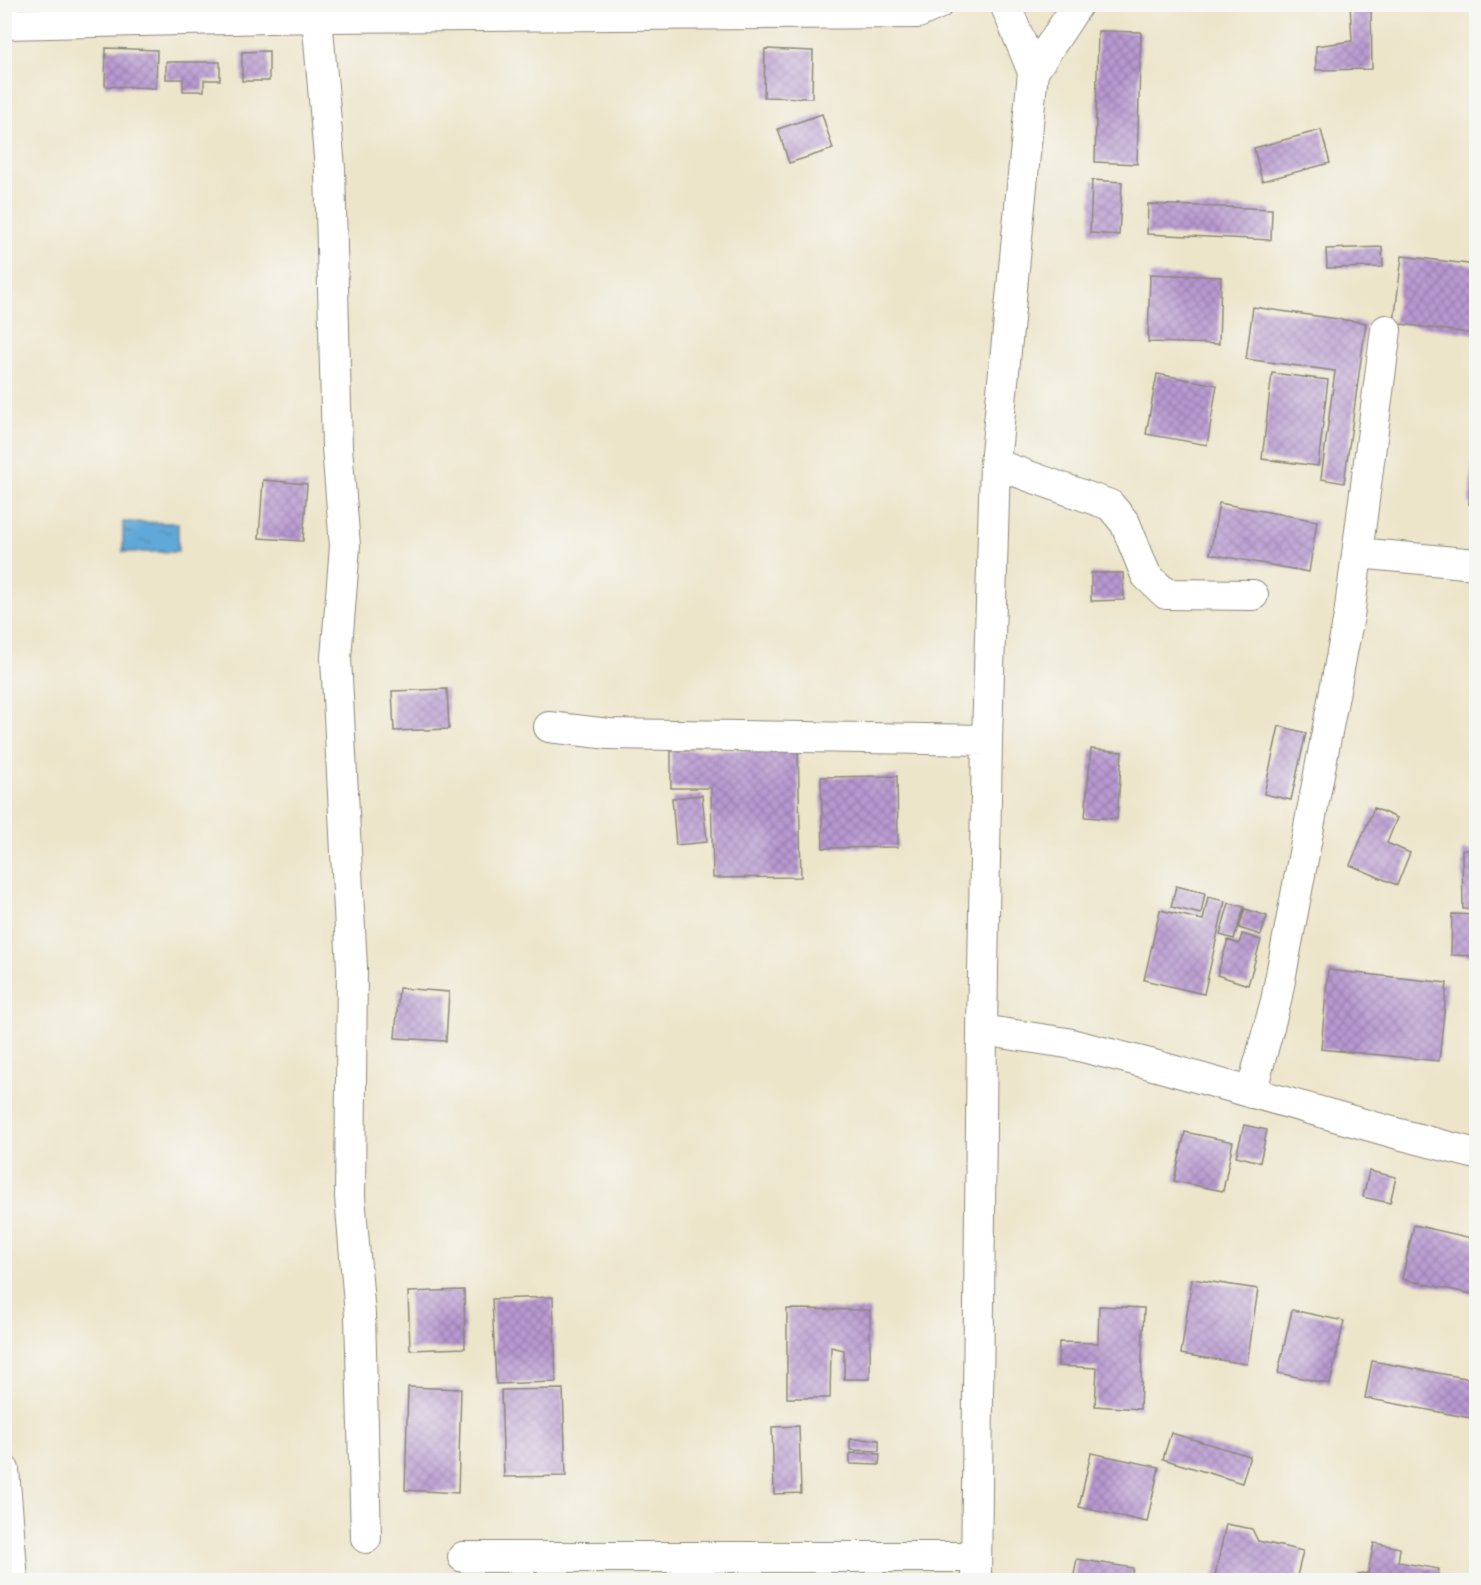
<svg xmlns="http://www.w3.org/2000/svg" width="1481" height="1585" viewBox="0 0 1481 1585" font-family="Mali,sans-serif">
	<style>
		.water { fill: url(#water-ripples); stroke: #466a81; stroke-width: 1.5 }
		.building { fill: url(#building-cross-hatch) }
		.lines { fill: none; stroke-linecap: round; stroke-linejoin: round }
		.minor-casing { stroke: #8c887a; stroke-width: 32 }
		.minor { stroke: #fff; stroke-width: 30 }
	</style>
	<defs>
		<pattern id="water-ripples" width="26" height="14" patternUnits="userSpaceOnUse" patternTransform="scale(1.5)"><rect width="26" height="14" fill="#61a8d7"/><path d="M2 4q2-2 4 0t4 0M15 11q2-2 4 0t4 0" fill="none" stroke="#5089af"/></pattern>
		<pattern id="building-cross-hatch" width="8" height="8" patternUnits="userSpaceOnUse" patternTransform="scale(1.5)"><rect width="8" height="8" fill="#b899d1"/><path d="M0 0l8 8M0 8l8-8" fill="none" stroke="#967daa"/></pattern>
	</defs>
	<rect width="100%" height="100%" fill="#f6f6f2"/>
	<filter id="ink" filterUnits="userSpaceOnUse"><feTurbulence type="fractalNoise" baseFrequency=".0167" numOctaves="2"/><feDisplacementMap in="SourceGraphic" scale="12" xChannelSelector="R" yChannelSelector="G"/><feConvolveMatrix kernelMatrix="1 2 1 2 8 2 1 2 1" color-interpolation-filters="sRGB"/></filter>
	<filter id="wash" filterUnits="userSpaceOnUse"><feTurbulence type="fractalNoise" baseFrequency=".008" numOctaves="4" result="noise"/><feDisplacementMap in="SourceGraphic" scale="24" xChannelSelector="R" yChannelSelector="G"/><feGaussianBlur stdDeviation="1.35" result="paint"/><feColorMatrix in="noise" values="0 0 0 0 0 0 0 0 0 0 0 0 0 0 0 0 0 1.4 0 .05"/><feComposite in="paint" operator="in"/></filter>
	<g filter="url(#wash)">
		<rect width="100%" height="100%" fill="#ede5ca"/>
		<path class="water" d="M123,522L178,523V552H123Z"/>
		<g id="blocks">
			<path class="building" d="M1350,4H1371L1372,69L1316,70V46L1352,41Z
				M1098,31L1141,32L1137,164L1095,162Z
				M106,48L157,50L156,88L105,86Z
				M765,49L813,51L812,98L764,97Z
				M269,51V81H242V52Z
				M166,62H220V80H204V91H183V79H166Z
				M822,114L833,149L789,163L778,129Z
				M1321,130L1330,163L1262,181L1254,148Z
				M1092,180L1122,182L1119,235L1090,233Z
				M1148,204L1272,209L1271,240L1147,234Z
				M1382,247L1383,267L1327,268L1326,249Z
				M1402,256L1476,265V334L1394,323Z
				M1150,274L1221,277L1219,344L1148,342Z
				M1253,307L1366,323L1344,483L1321,479L1335,371L1246,359Z
				M1272,373L1328,380L1318,466L1262,459Z
				M1157,374L1217,385L1207,445L1146,434Z
				M1475,434L1476,435V505L1469,504Z
				M263,480L307,484L303,541L259,538Z
				M1219,503L1317,521L1309,572L1210,554Z
				M1091,573H1123L1124,600L1091,601Z
				M447,689L449,729L394,731L392,691Z
				M1279,726L1306,733L1291,800L1264,794Z
				M798,749L801,877L713,878L711,788H671V751Z
				M1091,749L1122,752L1117,819L1085,817Z
				M897,776L898,847L823,848L821,777Z
				M702,795L707,842L676,845L672,798Z
				M1374,808L1397,818L1387,843L1410,853L1397,885L1350,865Z
				M1462,850H1476V909H1463Z
				M1176,886L1205,893L1201,914L1171,907Z
				M1208,897L1225,901L1204,994L1144,980L1160,910L1203,920Z
				M1229,903L1244,907L1234,939L1220,935Z
				M1245,909L1267,916L1261,935L1239,928Z
				M1452,914L1476,915V956L1451,955Z
				M1242,934L1261,940L1248,985L1217,975L1228,940L1239,944Z
				M1328,970L1447,983L1439,1061L1321,1049Z
				M399,988L449,992L446,1041L395,1038Z
				M1244,1125L1267,1130L1260,1162L1236,1156Z
				M1185,1132L1233,1142L1223,1191L1174,1181Z
				M1369,1171L1396,1177L1390,1203L1363,1197Z
				M1414,1225L1476,1239V1273L1472,1294L1402,1279Z
				M1192,1279L1258,1289L1247,1364L1181,1354Z
				M464,1290L465,1348L410,1350L408,1292Z
				M553,1297L556,1382L496,1384L492,1299Z
				M1099,1306L1144,1308L1140,1409L1095,1406L1097,1368L1058,1366L1059,1342L1098,1343Z
				M787,1309L870,1310V1379H844V1350L831,1347L830,1398H787Z
				M1292,1310L1344,1321L1330,1384L1278,1373Z
				M1372,1361L1476,1380V1419L1365,1398Z
				M408,1387L461,1389L458,1493L405,1490Z
				M563,1389L566,1476L504,1477L501,1390Z
				M799,1426L801,1493L774,1494L772,1427Z
				M1171,1433L1250,1456L1242,1483L1163,1459Z
				M850,1439L879,1440V1451L850,1450Z
				M850,1453L880,1454L879,1465L850,1464Z
				M1091,1453L1159,1467L1147,1522L1079,1507Z
				M1226,1524L1252,1529L1258,1541L1303,1551L1296,1580H1214Z
				M1374,1543L1400,1548L1398,1562L1439,1569L1437,1580H1358V1575L1368,1573Z
				M1077,1559L1133,1568L1131,1580H1073Z"/>
		</g>
	</g>
	<g filter="url(#ink)">
		<use href="#blocks" fill-opacity="0" stroke="#8c887a" stroke-width="1.5"/>
		<g class="lines">
			<g class="minor-casing">
				<path id="minor" d="M1005,4L1033,72
					M317,17L330,169L337,447L345,546L336,658L352,968L350,1197L360,1315L366,1538
					M4,24L317,17L918,13L938,4
					M995,464L1110,505L1125,523L1146,575L1166,594L1253,595
					M1357,553L1476,564
					M549,727L609,734L987,740
					M982,1030L1067,1043L1150,1064L1399,1134L1476,1154
					M1251,1093L1276,1001L1349,616L1386,330
					M4,1470L13,1580
					M463,1557H976
					M976,1580L982,1030L987,740L995,464L1033,72L1078,4"/>
			</g>
			<use href="#minor" class="minor"/>
		</g>
	</g>
	<rect width="1481" height="1585" fill="none" stroke="#f6f6f2" stroke-width="24"/>
</svg>
